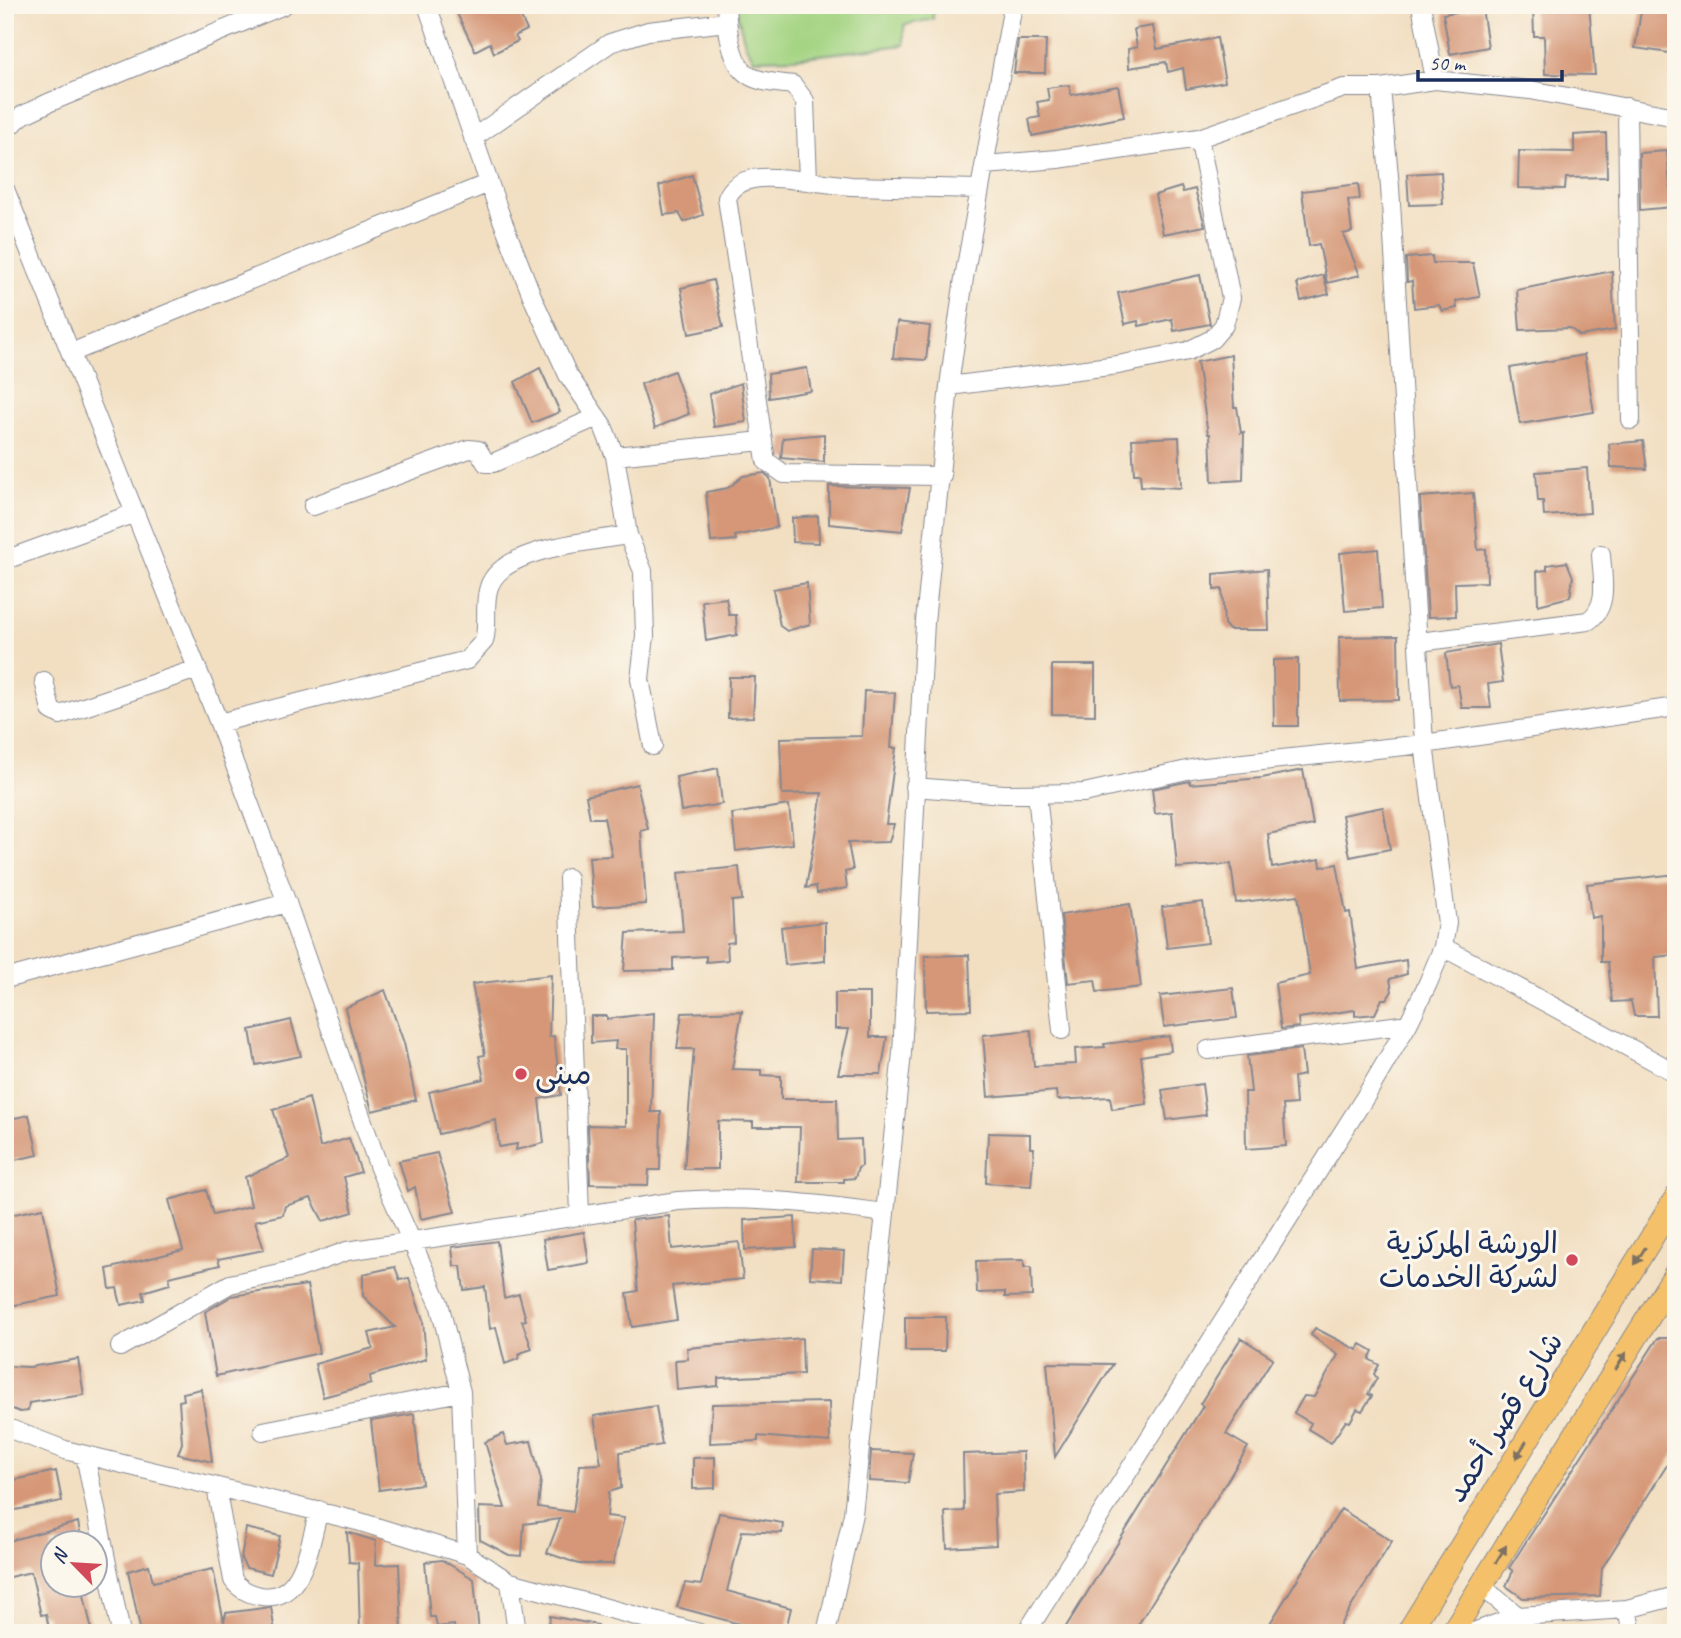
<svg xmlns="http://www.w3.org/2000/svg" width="1681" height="1638" viewBox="0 0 1681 1638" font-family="Caveat,'Playpen Sans Arabic',sans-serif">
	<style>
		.green { fill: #a4d483; stroke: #608270; stroke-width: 2 }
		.building { fill: #d59777 }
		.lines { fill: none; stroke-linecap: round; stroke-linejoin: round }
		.minor-casing { stroke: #868790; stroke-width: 20 }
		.major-casing { stroke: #868790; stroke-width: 25 }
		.minor { stroke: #fff; stroke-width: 18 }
		.major { stroke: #f4c16a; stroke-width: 23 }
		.oneway { fill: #7d7163 }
		.poi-dot { fill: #d1495b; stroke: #fbf7ec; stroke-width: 2.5 }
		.labels { text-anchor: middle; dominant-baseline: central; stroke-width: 6; stroke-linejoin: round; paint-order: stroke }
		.poi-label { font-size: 30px; fill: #1b2f5e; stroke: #fbf7ec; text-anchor: start }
		.street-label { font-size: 30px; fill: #1b2f5e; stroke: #fbf7ec }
	</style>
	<rect width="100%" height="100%" fill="#fbf7ec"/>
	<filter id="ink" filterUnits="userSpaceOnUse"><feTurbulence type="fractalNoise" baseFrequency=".0143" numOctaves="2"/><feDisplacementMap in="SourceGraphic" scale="14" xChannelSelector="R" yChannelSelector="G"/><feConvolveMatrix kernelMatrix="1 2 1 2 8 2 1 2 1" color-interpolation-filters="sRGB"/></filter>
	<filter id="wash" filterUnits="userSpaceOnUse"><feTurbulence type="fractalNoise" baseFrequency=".00686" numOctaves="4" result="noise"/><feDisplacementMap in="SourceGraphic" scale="28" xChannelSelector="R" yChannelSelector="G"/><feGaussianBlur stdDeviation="1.57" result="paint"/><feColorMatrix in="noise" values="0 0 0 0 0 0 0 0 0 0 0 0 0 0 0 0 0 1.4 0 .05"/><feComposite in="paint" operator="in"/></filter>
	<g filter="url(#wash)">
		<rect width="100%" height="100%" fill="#f2dfc2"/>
		<path class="green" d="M735,5H933V19L904,25V45L795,58L754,59L745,44Z"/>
		<g id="blocks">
			<path class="building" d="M453,5H515L527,30L515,36L518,41L494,53L490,43L475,51Z
				M1533,5H1589L1595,75L1545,74L1544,36H1534Z
				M1642,5L1676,8V54L1635,48Z
				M1482,8L1488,47L1450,54L1443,14Z
				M1153,26L1157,49L1217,38L1225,82L1186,89L1183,68L1168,72L1166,62L1129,68L1128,49L1137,47L1134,29Z
				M1018,40H1046L1045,73H1014Z
				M1069,85L1071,95L1118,86L1124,117L1032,136L1029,119L1040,117L1037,102L1049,100L1047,88Z
				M1606,133L1607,177L1566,178L1565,189L1518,188L1519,151L1574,152V135Z
				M1667,151L1672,207L1640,210L1639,153Z
				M1441,172L1443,204L1409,205L1407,174Z
				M692,175L703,215L684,222L679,213L664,215L659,186Z
				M1358,184L1360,199L1348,200L1352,232L1343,234L1360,275L1327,283L1319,244L1309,246L1302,191Z
				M1181,187L1183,192L1195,189L1205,226L1163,234L1155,195Z
				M1432,256L1433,263H1473L1480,297L1456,301L1457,308L1442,311L1439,305L1414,308L1412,281L1407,282L1406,258Z
				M1612,271L1615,330L1580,336L1570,328L1520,330L1517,290Z
				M1200,275L1210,324L1174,331L1172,319L1139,326L1138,321L1125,324L1118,293Z
				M1323,275L1329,294L1301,301L1297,283Z
				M713,280L723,327L689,334L681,288Z
				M897,322L930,326L926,360L893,358Z
				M1231,355L1234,407H1237L1241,433L1244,432L1243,480L1212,482L1210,434H1208L1197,362Z
				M1584,355L1594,412L1520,424L1510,368Z
				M540,368L560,412L532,423L515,382Z
				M807,368L811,391L769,398L768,374Z
				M674,371L689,414L655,428L641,384Z
				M741,383L746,422L714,427L709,394Z
				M824,434V462L781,458L783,438Z
				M1179,437L1181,488L1141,486L1140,474H1134L1132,439Z
				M1643,441L1647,469L1611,467L1609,444Z
				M1587,468L1590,513L1544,516L1543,501H1538L1536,472Z
				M764,473L770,478L777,527L735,536L736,540L711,542L706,492L728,488L743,476Z
				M829,486L910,488L902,531L829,524Z
				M1473,493L1478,550L1486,549L1487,582L1455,583L1456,616L1428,617L1420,497Z
				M818,516L819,543L793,542L792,518Z
				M1378,549L1382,608L1345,611L1340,553Z
				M1567,562L1573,577L1570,597L1538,605L1537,571L1547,570V565Z
				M1267,569L1269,630H1229L1224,624L1222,589L1214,590V574Z
				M807,583L810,624L787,631L780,626L773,589Z
				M726,598L729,615H736L737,635L706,641L702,601Z
				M1398,636L1399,700L1340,701L1339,637Z
				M1498,644L1503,682L1488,684L1491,708H1462L1458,685L1450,686L1446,653Z
				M1298,659V726H1274L1273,660Z
				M1052,665H1095V715L1052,714Z
				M729,677H755L753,717L728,718Z
				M864,691L895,693L891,748H896L886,824H894L889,842L848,843L853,870L845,872L847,888L817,893L816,886L806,888L822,793L782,794L780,738L862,736Z
				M718,768L722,804L681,811L676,777Z
				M1303,770L1313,825L1268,834L1272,868L1320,859L1321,867L1337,864L1346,913L1350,912L1358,969L1406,960L1407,974L1390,979L1392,991L1387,999H1382L1375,1014L1355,1016V1010L1298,1018L1299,1027L1281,1029L1275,983L1310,975L1298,895L1236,903L1231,864L1177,868L1172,812L1155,814L1152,789L1190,781V784L1262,778Z
				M637,784L648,829L641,831L646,904L593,907L589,857L612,856L604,818H590L586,796Z
				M789,805L793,844L736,851L732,814Z
				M1383,807L1390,849L1350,857L1342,815Z
				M739,867L742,900L732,901L734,942L727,943L728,960L706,962V956L673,958V970L624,971L627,933L683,931L678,873Z
				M1676,874V955L1655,957L1657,1016H1634L1631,1001L1612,1002L1608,962H1601V916L1591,918L1587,884Z
				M1203,902L1208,943L1167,948L1162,907Z
				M1130,904L1141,987L1097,992L1095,980L1068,983L1061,915Z
				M825,922V961L785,965L781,927Z
				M969,955L971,1010L926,1011L925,956Z
				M551,975L549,1037L554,1036L561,1095L539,1099L544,1143L516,1150L517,1144L499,1147L496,1120L439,1134L429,1092L484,1079L479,1056L485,1055L472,984Z
				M1233,988L1237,1018L1164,1027L1160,996Z
				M385,990L404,1043L416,1100L372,1111L345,1008Z
				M835,993H870V1037H887L881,1074H838L849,1029H835Z
				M742,1011L732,1069L761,1070V1075L781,1076V1099H837L838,1140L861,1139L862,1166L858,1168L855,1178L844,1179V1182H798L800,1127H753V1122L718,1121V1169H684L694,1049H677L682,1013Z
				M654,1013L651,1112H661L660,1170H649L648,1185L590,1184L588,1125L626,1126V1049H615L616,1041L591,1043V1016H607V1019Z
				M291,1020L301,1056L256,1065L250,1030Z
				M1031,1030L1034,1066L1076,1064L1075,1049L1105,1047L1104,1044L1169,1036L1171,1051L1141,1056L1147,1104L1112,1109L1110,1097L1057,1100L1056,1091L988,1097L983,1035Z
				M1301,1049L1304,1075L1294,1077L1296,1104L1283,1105L1286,1146L1246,1149L1245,1092H1251L1247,1056Z
				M1202,1084L1206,1115L1167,1120L1162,1090Z
				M309,1098L320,1147L349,1138L361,1172L344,1177L353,1212L323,1221L311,1198L285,1206L283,1215L255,1221L264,1250L218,1259L220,1265L169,1277L170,1284L143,1292L145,1300L121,1305L117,1288L110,1289L107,1269L183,1250L169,1200L206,1190L213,1215L251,1206L245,1177L289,1158L273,1110Z
				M29,1115L38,1155L5,1162V1120Z
				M988,1133L1030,1134V1148H1034L1031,1186L986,1183Z
				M437,1153L455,1212L421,1219L415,1187L408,1191L399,1161Z
				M43,1208L60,1296L5,1307V1216Z
				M669,1216L672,1249L739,1242L743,1279L672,1286L677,1320L632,1327L627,1293L638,1291L632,1220Z
				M795,1217L796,1247L745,1250L744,1220Z
				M584,1232L589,1263L548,1270L543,1239Z
				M497,1241L504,1298L519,1294L526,1320L522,1321L532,1349L520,1353L518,1359L505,1364L496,1327L490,1329L485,1287L464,1290L461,1266H454L452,1247Z
				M812,1249L844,1251L842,1280L810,1278Z
				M1024,1260V1267H1031L1032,1296L1005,1297V1292L977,1293L976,1261Z
				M395,1267L400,1280L409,1278L423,1320L426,1359L370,1376L371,1384L323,1397L315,1364L373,1348L369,1333L395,1327L363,1296V1274Z
				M307,1285L319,1353L216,1376L205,1312L232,1296Z
				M905,1317H946L945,1351H905Z
				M1315,1328L1357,1350L1361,1344L1373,1351L1369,1359L1379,1365L1374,1374L1377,1378L1368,1394L1372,1396L1362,1411L1357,1409L1350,1422L1346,1421L1331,1443L1308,1429L1311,1423L1294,1413L1304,1396L1314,1397L1338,1355L1311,1335Z
				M802,1338L803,1374L718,1378V1386L677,1390L675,1360L688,1359L687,1348Z
				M1241,1338L1273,1358L1226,1434L1248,1447L1133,1633H1062L1203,1406L1200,1404Z
				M1658,1338H1676V1451L1602,1568L1600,1596L1523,1598L1506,1586L1513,1571L1509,1568Z
				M78,1359L84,1395L29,1403L28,1411L20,1412L5,1406V1366L30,1367Z
				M1047,1363L1113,1364L1055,1457Z
				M201,1389L209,1436L212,1462L178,1454L182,1443L179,1401L184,1400L183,1393Z
				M829,1402L830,1442L758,1436V1441L710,1443L712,1404Z
				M656,1406L662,1445L620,1452L621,1488L609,1492L607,1516L624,1518L613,1564H579L547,1553L560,1519L524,1524L522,1556L509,1555L480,1540L479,1507L505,1508L485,1442L503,1434L507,1445L531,1441L541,1480L538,1507L573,1512L580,1465L601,1464L594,1416Z
				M414,1414L422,1484L379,1490L371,1421Z
				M871,1451L913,1453L908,1483L869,1481Z
				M1023,1452L1024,1492L994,1494L996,1545L947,1548L945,1512L964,1511L963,1454Z
				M715,1457V1488L693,1489V1458Z
				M56,1471L62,1501L5,1512V1482Z
				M1341,1509L1392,1541L1335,1633H1264Z
				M719,1513L783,1523L782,1533L742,1531L727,1591L791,1608L785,1633H773L677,1607L685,1583L701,1585Z
				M78,1522L82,1544H52V1586H82L92,1631L50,1633L46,1614L41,1615L31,1572L5,1578V1542Z
				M246,1528L280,1536L271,1574L246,1568L241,1559Z
				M347,1532L376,1541L375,1565L399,1564L402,1633H360L358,1563L349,1562Z
				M442,1560L474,1579L479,1633H455L454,1625L437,1627L435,1617H430L425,1562Z
				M149,1565L153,1582L213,1569L224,1622L226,1613L271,1607L275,1633H204L201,1625L165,1633H141L128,1571Z
				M550,1616L598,1625L597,1633H548Z"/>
		</g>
	</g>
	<g filter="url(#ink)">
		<use href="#blocks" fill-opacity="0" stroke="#868790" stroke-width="2"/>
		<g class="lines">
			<g class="minor-casing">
				<path id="minor" d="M726,5C727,25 730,66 750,76C762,83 780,83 793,85L805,101L808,181L851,186L979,189
					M1421,5L1435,80
					M1627,107L1631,420
					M5,130L23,115L48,103L284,5
					M473,138L610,43L648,31L727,22
					M985,165L1058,159L1199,138L1344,88H1381L1435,80L1530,90L1676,117
					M808,181C782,179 739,169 727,198L766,461L784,474L942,476
					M5,189L219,723L287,903L379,1168L439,1303L461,1392L467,1555
					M73,352L489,183
					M949,386L1118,365L1188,351L1212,339L1224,325L1231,298L1199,138
					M615,456L762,441
					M313,506L469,449L478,450L486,463H493L597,417
					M628,535L643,571L645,636L640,679L653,746
					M5,560L135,513
					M1419,642L1588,621C1610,606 1602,577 1601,554
					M44,681L51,710L60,715L197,669
					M219,723L467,660L484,641C489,623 483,604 489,587C502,547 592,542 628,535L615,456L603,426L568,375L534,301L501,217L427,5
					M914,787L1004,794L1084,793L1196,768L1424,744L1676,707
					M1037,794L1062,1030
					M568,878L580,1215
					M1443,947L1676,1073
					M5,979L287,903
					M1208,1050L1408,1024
					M120,1347L230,1284L297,1269L347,1251L678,1201C747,1196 815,1203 884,1213
					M5,1427L65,1450L357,1521L467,1555L510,1582L699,1633
					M263,1431L461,1392
					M85,1455L121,1633
					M216,1487L233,1580C240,1590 250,1594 261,1596C304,1603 310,1541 319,1510
					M510,1582L517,1633
					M1481,1586L1518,1616
					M1627,1609L1632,1633
					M826,1633L853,1514L902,1053L925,622L949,386L964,278L1013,5
					M1026,1633L1367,1094L1408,1024L1428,983L1443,947L1447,923L1424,744L1390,187L1381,88
					M1471,1633L1518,1616L1627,1609L1676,1596"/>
			</g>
			<g class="major-casing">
				<path id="major" d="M1408,1633L1676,1198
					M1452,1633L1676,1273"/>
			</g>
			<use href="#minor" class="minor"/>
			<use href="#major" class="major"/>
		</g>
		<defs><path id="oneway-solid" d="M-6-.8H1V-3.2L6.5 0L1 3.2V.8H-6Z" transform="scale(1.75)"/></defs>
		<g class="oneway">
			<use href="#oneway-solid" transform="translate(1640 1256) rotate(122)"/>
			<use href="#oneway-solid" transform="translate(1621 1361) rotate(-58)"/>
			<use href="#oneway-solid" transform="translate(1521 1450) rotate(122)"/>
			<use href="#oneway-solid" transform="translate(1501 1554) rotate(-58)"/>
		</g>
	</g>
	<g class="poi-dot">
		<circle cx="521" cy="1074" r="7"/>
		<circle cx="1572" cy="1260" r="7"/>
	</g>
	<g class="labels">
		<g class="poi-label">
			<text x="535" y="1074">مبنى</text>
			<text x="1558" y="1243" text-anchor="end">الورشة المركزية<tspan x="1558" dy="34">لشركة الخدمات</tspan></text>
		</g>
		<g class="street-label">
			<text transform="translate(1504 1417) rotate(-58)">شارع قصر أحمد</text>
		</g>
	</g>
	<rect width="1681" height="1638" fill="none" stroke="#fbf7ec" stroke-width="28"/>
	<g transform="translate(74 1564) rotate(295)"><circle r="33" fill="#fbf7ec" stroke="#a1a7b3" stroke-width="2"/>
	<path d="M0-5L12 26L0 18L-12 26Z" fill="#d1495b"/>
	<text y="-10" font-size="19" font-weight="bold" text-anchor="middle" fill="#1b2f5e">N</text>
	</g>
	<path d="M1418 70v10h144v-10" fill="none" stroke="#1b2f5e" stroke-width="3.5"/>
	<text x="1429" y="70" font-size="21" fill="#1b2f5e" stroke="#fbf7ec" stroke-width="5" paint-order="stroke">50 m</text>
</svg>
